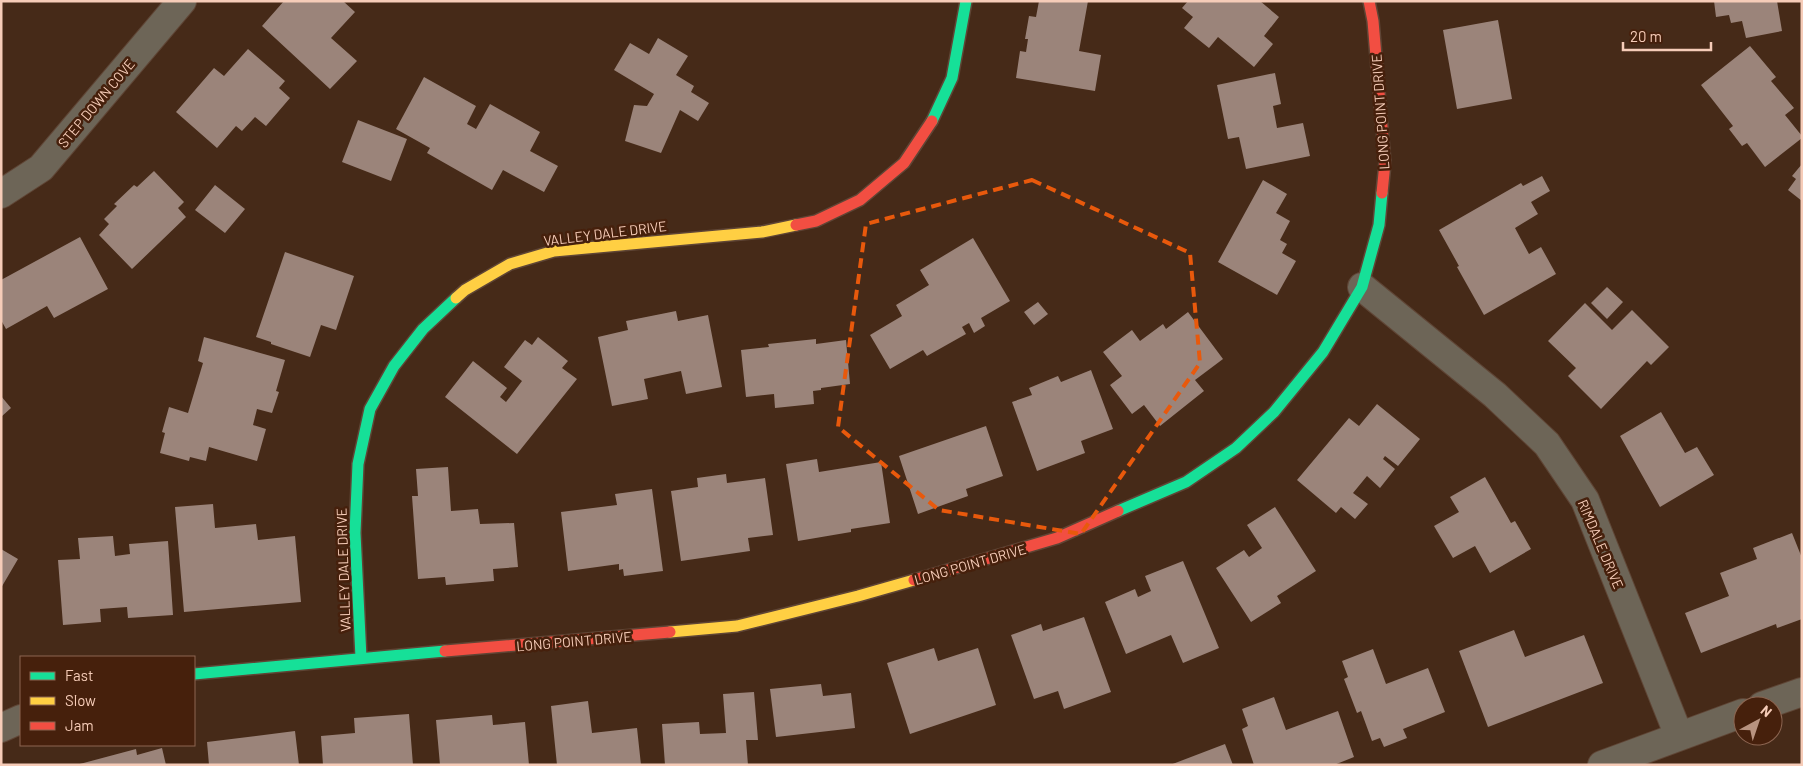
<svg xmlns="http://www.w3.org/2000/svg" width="1803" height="766" viewBox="0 0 1803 766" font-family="Barlow,sans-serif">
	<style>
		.building { fill: #9b847a }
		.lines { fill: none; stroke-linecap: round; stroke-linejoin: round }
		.street-casing { stroke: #5f4535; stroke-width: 30 }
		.fast-casing { stroke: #5f4535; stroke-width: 14 }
		.slow-casing { stroke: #5f4535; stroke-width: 14 }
		.jam-casing { stroke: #5f4535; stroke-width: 14 }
		.street { stroke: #6d6557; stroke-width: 28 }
		.fast { stroke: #16e098; stroke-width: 11 }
		.slow { stroke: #ffcf43; stroke-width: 11 }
		.jam { stroke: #f24e42; stroke-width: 11 }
		.marked { fill: none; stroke: #e8590c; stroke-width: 4; stroke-dasharray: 10 6; stroke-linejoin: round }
		.labels { text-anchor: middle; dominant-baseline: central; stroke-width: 5; stroke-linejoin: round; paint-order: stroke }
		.street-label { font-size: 14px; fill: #f6ccb8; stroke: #46200c }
	</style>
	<rect width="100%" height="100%" fill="#462a18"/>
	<path class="building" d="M284,1H343L355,12L331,38L357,61L330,89L262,26Z
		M1039,1H1088L1079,51L1101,55L1095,91L1016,78L1020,51L1026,52L1028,39H1025L1029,16L1036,17Z
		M1188,1H1260L1279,17L1264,36L1273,44L1254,67L1218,37L1209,48L1184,28L1193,17L1182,8Z
		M1714,1H1777L1782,31L1746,38L1742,21L1731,23L1729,15L1716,17Z
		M1498,20L1512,99L1457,109L1443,30Z
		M658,38L688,56L676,75L694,86L691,92L709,103L698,121L680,110L661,153L625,141L634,105L647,106L654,94L614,70L630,43L649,54Z
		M1750,46L1776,77L1771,81L1794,108L1785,115L1802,136V138L1765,167L1747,143L1742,146L1729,129L1733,126L1701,85Z
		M248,49L285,81L279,88L290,98L266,126L255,117L242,131L236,126L217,148L176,112L214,68L224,76Z
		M1275,73L1281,104L1273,106L1277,128L1303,123L1310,156L1246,169L1239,137L1228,139L1217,85Z
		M424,77L476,106L467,124L476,129L490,104L540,132L530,151L558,166L544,192L503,170L492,190L427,153L430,148L396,129Z
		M358,120L407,139L391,181L342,162Z
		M1802,164V201L1788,190L1796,179L1792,176Z
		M154,171L184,202L178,208L186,217L132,269L99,235L109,224L104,219L117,206L114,204L134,185L137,187Z
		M1542,176L1550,191L1531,202L1538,214L1515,228L1529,254L1541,247L1556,274L1484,315L1457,267L1459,266L1439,230L1521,183L1523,186Z
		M1263,180L1287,194L1276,213L1290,221L1280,240L1287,244L1282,253L1296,261L1277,295L1218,262Z
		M215,185L245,209L225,233L195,210Z
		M80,237L108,289L54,318L47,306L6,329L1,320V280Z
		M973,238L1010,301L981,318L985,326L974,333L969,323L962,327L966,334L927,356L923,350L890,369L870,335L902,316L896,305L929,285L920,270Z
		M285,252L354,276L336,330L321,325L310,357L271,344V342L256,337Z
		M1607,287L1623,302L1607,319L1591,303Z
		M1038,302L1048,314L1034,325L1024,312Z
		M1585,303L1612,330L1632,310L1669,347L1651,365L1647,361L1601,409L1568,376L1576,368L1548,341Z
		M676,311L678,321L708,315L722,387L686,394L681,371L644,379L648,399L612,406L598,337L628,330L626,321Z
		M1188,312L1223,359L1195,380L1204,391L1160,426L1144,405L1132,414L1110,385L1122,376L1103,352L1132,330L1140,341L1163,324L1166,329Z
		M204,337L285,360L276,391L279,392L272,413L257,409L253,425L266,429L257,461L209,447L206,461L190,457L189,461L160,453L165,433L162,432L169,407L188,413L203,363L198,361Z
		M538,337L568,361L562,368L577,379L517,454L445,397L473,361L507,388L500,397L506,402L522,381L504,367L525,340L532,345Z
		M816,339V344L846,340L850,384L821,388V390L813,391L814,404L775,408L774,394L746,397L741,350L769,347L768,344Z
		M1091,370L1113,429L1081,441L1085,453L1037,471L1012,402L1032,395L1029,388L1058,376L1061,382Z
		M1,396L11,408L1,417Z
		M1377,404L1420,439L1398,466L1385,456L1383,459L1395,469L1380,488L1367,476L1353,493L1368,504L1355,519L1341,507L1336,513L1297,480L1349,418L1359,426Z
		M1661,412L1685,453L1697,447L1714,475L1660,507L1620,436Z
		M986,426L1003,476L966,489L968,496L918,514L899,456Z
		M817,459L819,472L881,462L890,523L851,529V532L798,541L786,464Z
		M448,467L451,511L478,509L480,524L514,523L518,567L493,569L494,581L446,585L445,577L418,579L412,496H418L416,469Z
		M726,474L727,483L765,478L773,535L748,538L750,551L681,561L671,491L698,487L697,478Z
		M1485,477L1511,523L1515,521L1531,549L1490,573L1475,546L1453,558L1434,526L1459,512L1450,497Z
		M652,489L663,571L624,576L623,569L619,570V564L568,571L561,512L617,505L615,494Z
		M213,504L215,528L256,524L258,540L295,536L301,602L184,612L175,507Z
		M1275,507L1316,571L1277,596L1281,603L1251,622L1216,568L1244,550L1249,557L1262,548L1247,525Z
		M1792,533L1802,558V619L1777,628L1776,624L1701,653L1685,613L1729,596L1720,573L1757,559L1753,548Z
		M113,536L115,556L130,554L129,544L168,541L173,615L128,618L127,607L100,609L101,622L63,625L58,560L80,559L78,538Z
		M1,549L18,559L1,588Z
		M1183,561L1219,648L1183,663L1171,635L1126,654L1105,602L1135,589L1138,597L1151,591L1145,576Z
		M1084,617L1111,692L1064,709L1058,691L1034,699L1011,635L1041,624L1043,631Z
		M1514,630L1525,657L1584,635L1603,683L1488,727L1459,651Z
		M934,648L938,661L978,648L996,705L910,734L887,663Z
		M1373,649L1386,684L1428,668L1445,712L1403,729L1407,738L1384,747L1380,738L1372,741L1361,711L1357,713L1344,679L1348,677L1342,661Z
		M821,684L823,696L851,693L855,728L776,737L770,689Z
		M754,692L758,740H746L748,765H665L662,724L699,722L700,734L726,733L723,694Z
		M1274,697L1286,730L1338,711L1354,757L1334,765H1254L1242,729L1248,726L1242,709Z
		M588,701L592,733L637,728L641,765H557L551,706Z
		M409,714L413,765H323L321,736L355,733L354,718Z
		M492,715L493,725L525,722L529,765H440L436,720Z
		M295,731L299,765H209L207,742Z
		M1225,744L1233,765H1170Z
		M162,748L166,765H76L136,749L137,755Z"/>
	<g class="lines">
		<g class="street-casing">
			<path id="street" d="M1,194L41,168L182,1
				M1362,287L1495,395L1547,444L1585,500L1679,736
				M1762,706L1802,692
				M1,728L21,719
				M1602,765L1743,713"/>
		</g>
		<g class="fast-casing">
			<path id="fast" d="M932,121L952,78L966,1
				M1118,511L1186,482L1236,448L1274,412L1323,352L1362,287L1379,225L1382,193
				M361,658L355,533L358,464L370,409L394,366L423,329L456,298
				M194,674L445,651"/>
		</g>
		<g class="slow-casing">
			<path id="slow" d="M456,298L465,290L510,264L554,251L762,232L796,225
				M670,632L737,626L858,596L914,580"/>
		</g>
		<g class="jam-casing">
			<path id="jam" d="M1369,1L1373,21L1385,163L1382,193
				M796,225L816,221L860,200L904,163L932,121
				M914,580L1057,538L1118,511
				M445,651L670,632"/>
		</g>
		<use href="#street" class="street"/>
		<use href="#fast" class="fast"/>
		<use href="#slow" class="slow"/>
		<use href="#jam" class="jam"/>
	</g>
	<path class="marked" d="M1032,180L1190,253L1200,363L1081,534L939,510L838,427L866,224Z"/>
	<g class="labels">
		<g class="street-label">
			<text transform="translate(96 103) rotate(-50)">STEP DOWN COVE</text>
			<text transform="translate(1380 112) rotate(-94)">LONG POINT DRIVE</text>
			<text transform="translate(605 233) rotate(-7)">VALLEY DALE DRIVE</text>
			<text transform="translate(1601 544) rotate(67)">RIMDALE DRIVE</text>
			<text transform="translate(970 564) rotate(-16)">LONG POINT DRIVE</text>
			<text transform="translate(343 570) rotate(-92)">VALLEY DALE DRIVE</text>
			<text transform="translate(574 641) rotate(-5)">LONG POINT DRIVE</text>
		</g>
	</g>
	<rect width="1803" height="766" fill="none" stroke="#f6ccb8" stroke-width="5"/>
	<rect x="20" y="656" width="175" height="90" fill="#46200c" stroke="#8c6551"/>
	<rect x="30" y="672" width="25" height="8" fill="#16e098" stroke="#8c6551"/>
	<text x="65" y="681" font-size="15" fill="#f6ccb8">Fast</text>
	<rect x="30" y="697" width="25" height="8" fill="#ffcf43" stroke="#8c6551"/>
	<text x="65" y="706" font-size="15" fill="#f6ccb8">Slow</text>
	<rect x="30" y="722" width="25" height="8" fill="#f24e42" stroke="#8c6551"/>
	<text x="65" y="731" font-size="15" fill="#f6ccb8">Jam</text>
	<g transform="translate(1758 721) rotate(40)"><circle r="24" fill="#46200c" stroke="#8c6551"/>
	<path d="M0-4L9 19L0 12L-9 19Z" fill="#b89380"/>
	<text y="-8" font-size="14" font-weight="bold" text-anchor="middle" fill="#f6ccb8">N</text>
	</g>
	<path d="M1623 42v8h88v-8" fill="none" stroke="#f6ccb8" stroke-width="2.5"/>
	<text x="1630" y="42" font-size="15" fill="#f6ccb8" stroke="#46200c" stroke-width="4" paint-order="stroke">20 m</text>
</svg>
